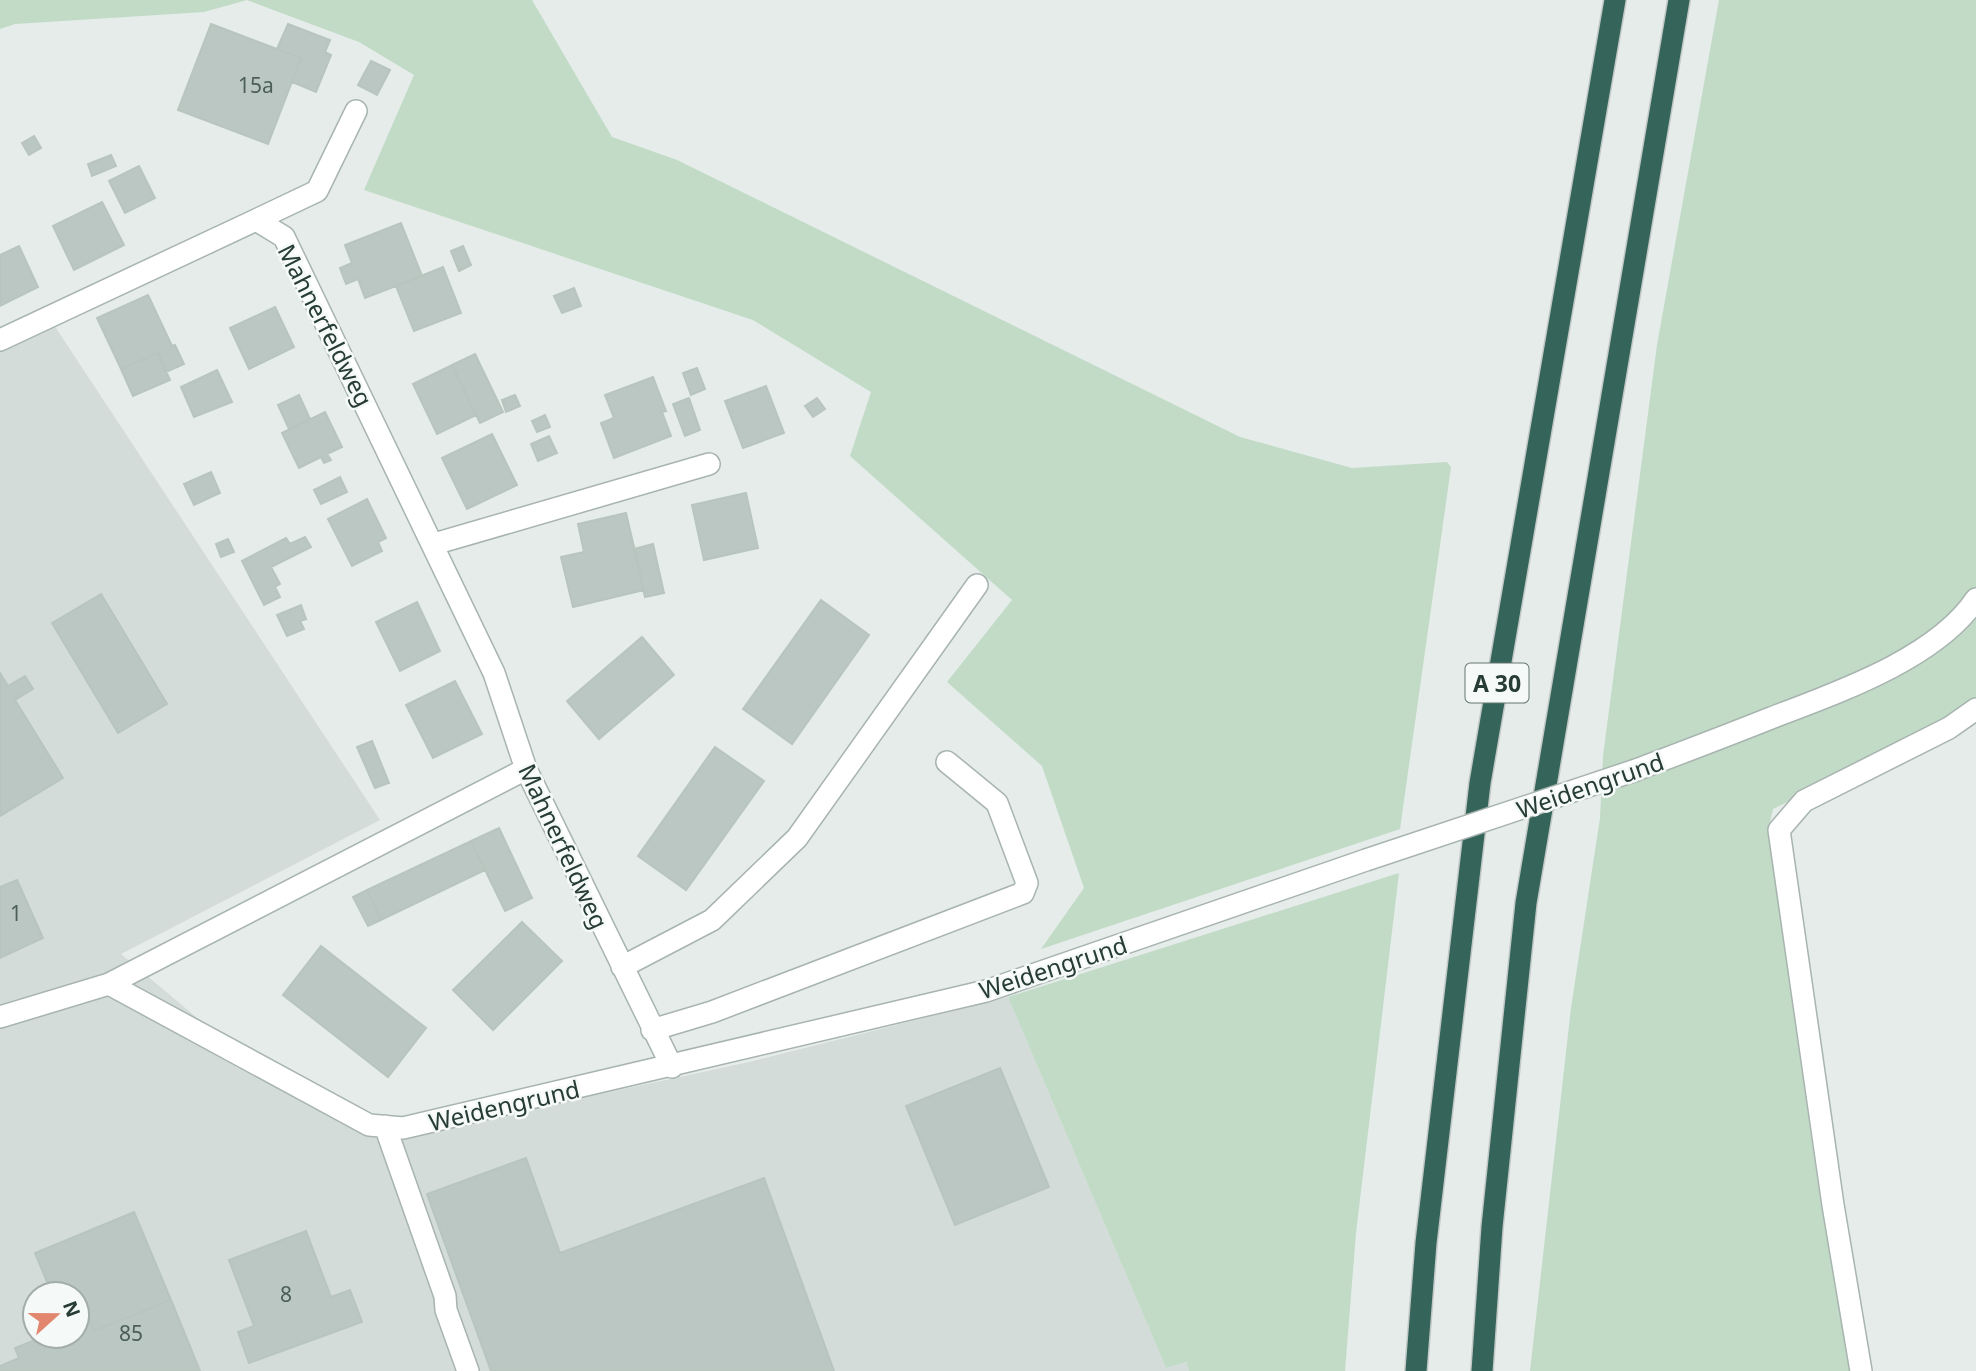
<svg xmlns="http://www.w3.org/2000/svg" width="1976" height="1371" viewBox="0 0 1976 1371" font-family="'Noto Sans',sans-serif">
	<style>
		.built { fill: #d3dcd8; fill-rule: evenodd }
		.green { fill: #c1dbc7 }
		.building { fill: #bbc7c2; stroke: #b8c5bf; stroke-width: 2 }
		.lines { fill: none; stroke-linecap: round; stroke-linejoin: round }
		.minor-casing { stroke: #a8b4af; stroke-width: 24 }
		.highway-casing { stroke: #c2c8c6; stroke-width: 24 }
		.minor { stroke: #fff; stroke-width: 21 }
		.highway { stroke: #35655a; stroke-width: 21 }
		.minor-bridge-casing { stroke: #a8b4af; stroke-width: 24; stroke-linecap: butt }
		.minor-bridge { stroke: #fff; stroke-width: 21 }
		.labels { text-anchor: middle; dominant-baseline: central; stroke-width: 5; stroke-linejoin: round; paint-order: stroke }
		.number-label { font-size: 21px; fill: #4b5f58 }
		.shield { fill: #f5f9f7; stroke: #64756f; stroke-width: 2 }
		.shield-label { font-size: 23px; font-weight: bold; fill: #263c35 }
		.street-label { font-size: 24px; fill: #263c35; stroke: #f5f9f7 }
	</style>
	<rect width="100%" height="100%" fill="#e5ece9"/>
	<path class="built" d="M54,325L380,820L121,954L277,1085L401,1137L749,1062L1008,997L1166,1368L1188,1362L1189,1371H0V350ZM35,1294H77V1336H35Z"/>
	<path class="green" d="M0,0H532L612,137L677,160L1240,437L1352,468L1447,462L1451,467L1400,829L1041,949L1084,888L1042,766L947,682L1012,600L850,456L871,392L753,320L364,190L414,75L359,42L247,0L204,12L15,24L0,29Z
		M1719,0H1976V704L1949,723L1773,809L1768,830L1821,1205L1851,1371H1530L1571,1008L1600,818L1603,756L1657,345Z
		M1399,873L1356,1233L1345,1371H1189L1187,1362L1166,1368L1008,997Z"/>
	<path class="building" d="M211,24L301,58L268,144L178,110Z
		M288,24L330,40L325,52L331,55L316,92L292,82L301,58L277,49Z
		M371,61L390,70L377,95L358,85Z
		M34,136L41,148L29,155L22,143Z
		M111,155L116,166L92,176L88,164Z
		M139,166L155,198L125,213L109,181Z
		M102,202L124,245L74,270L53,226Z
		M401,223L422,276L365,298L358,279L346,284L340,268L352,263L345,245Z
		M19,246L38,287L0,306V255Z
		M463,246L471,265L459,271L451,251Z
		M443,267L461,313L414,331L396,286Z
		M574,288L581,306L562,313L554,296Z
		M148,295L172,346L175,345L184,364L166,372L158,353L121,369L97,318Z
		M275,307L294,347L249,369L230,328Z
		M158,353L170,380L133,396L121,369Z
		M475,354L503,412L480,423L452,365Z
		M452,365L476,415L437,434L413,384Z
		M697,368L705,389L691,395L683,373Z
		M217,370L232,402L194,417L181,387Z
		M653,377L666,411L662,412L671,436L614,458L601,423L614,418L605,395Z
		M766,386L784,433L743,448L725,401Z
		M299,395L310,419L289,429L278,405Z
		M515,395L520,406L506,412L502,400Z
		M689,398L700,430L685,436L673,404Z
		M817,398L825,409L813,417L805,406Z
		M325,412L342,447L327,454L331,460L324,463L321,457L299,468L282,433Z
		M545,415L550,427L537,432L532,421Z
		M492,434L517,485L467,509L442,458Z
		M549,436L557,453L538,461L531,444Z
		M211,472L220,493L194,505L184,484Z
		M340,477L347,492L321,504L314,490Z
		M746,493L758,548L704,560L692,505Z
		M367,499L386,538L378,542L382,551L352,566L328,519Z
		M626,513L644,590L573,607L561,557L584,552L578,524Z
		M305,537L311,547L271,567L280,584L275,587L280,597L264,605L242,561L286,538L290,544Z
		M228,539L234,552L221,557L216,544Z
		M653,544L664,593L645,597L634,549Z
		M101,594L167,704L118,733L52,623Z
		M821,600L869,635L792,744L743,709Z
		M417,602L440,651L400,671L376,622Z
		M301,605L306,619L300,621L304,629L287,636L277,615Z
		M642,637L674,675L599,739L567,701Z
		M0,673L8,686L25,676L33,689L15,700L63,778L0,816Z
		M455,681L482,734L433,758L406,705Z
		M372,741L389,783L375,788L357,747Z
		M715,747L764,781L686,890L638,856Z
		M499,828L532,898L505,911L471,841Z
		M471,841L485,870L381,920L367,890Z
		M17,880L43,938L0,958V887Z
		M367,890L381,920L368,926L353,897Z
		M522,922L562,961L493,1030L453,990Z
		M321,946L426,1028L388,1077L283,995Z
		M1000,1068L1049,1187L955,1225L906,1106Z
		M526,1158L560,1253L764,1178L834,1371H491L427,1194Z
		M134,1212L171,1300L94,1331L89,1318L77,1323V1294H52L35,1253Z
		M306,1231L331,1297L350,1290L362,1322L249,1363L238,1332L254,1326L229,1260Z
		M171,1300L200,1371H0V1366L19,1358L15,1348L45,1336H77V1323L89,1318L94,1331Z"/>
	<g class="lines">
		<g class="minor-casing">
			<path id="minor" d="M256,220L317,191L356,111
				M0,340L256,220L284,237L494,673L526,769L672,1067
				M434,544L709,464
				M1636,770C1681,753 1726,736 1771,718C1836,693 1936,659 1976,599
				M622,967L712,920L797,838L977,585
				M109,984L369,1125L403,1128L986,991L1366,860
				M0,1017L109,984L526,769
				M652,1030L712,1012L1023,893L1027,883L997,803L947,762
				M385,1126L445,1296L446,1310L468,1371
				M1861,1371L1833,1205L1779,830L1804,801L1949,728L1976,709"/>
		</g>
		<g class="highway-casing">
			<path id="highway" d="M1416,1371L1426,1243L1480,783L1615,0
				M1482,1371L1492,1227L1526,903L1679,0"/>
		</g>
		<use href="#minor" class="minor"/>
		<use href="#highway" class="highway"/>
		<g class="minor-bridge-casing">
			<path id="minor-bridge" d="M1366,860L1636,770"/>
		</g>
		<use href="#minor-bridge" class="minor-bridge"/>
	</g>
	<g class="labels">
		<g class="number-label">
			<text x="256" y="85">15a</text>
			<text x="16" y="913">1</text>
			<text x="286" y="1294">8</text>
			<text x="131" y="1333">85</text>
		</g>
		<rect class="shield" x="1465.5" y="663.5" width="63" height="39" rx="5"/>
		<g class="shield-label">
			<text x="1497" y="683">A 30</text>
		</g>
		<g class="street-label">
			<text transform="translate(326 325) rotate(63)">Mahnerfeldweg</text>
			<text transform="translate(1590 785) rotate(-19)">Weidengrund</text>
			<text transform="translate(564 846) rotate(65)">Mahnerfeldweg</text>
			<text transform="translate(1053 967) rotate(-18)">Weidengrund</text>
			<text transform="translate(504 1105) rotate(-13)">Weidengrund</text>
		</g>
	</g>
	<g transform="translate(56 1315) rotate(69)"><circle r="33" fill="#f5f9f7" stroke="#a2ada9" stroke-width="2"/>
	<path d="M0-5L12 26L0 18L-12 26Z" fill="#e2866e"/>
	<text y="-10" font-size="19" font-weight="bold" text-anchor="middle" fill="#263c35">N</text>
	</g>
</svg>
